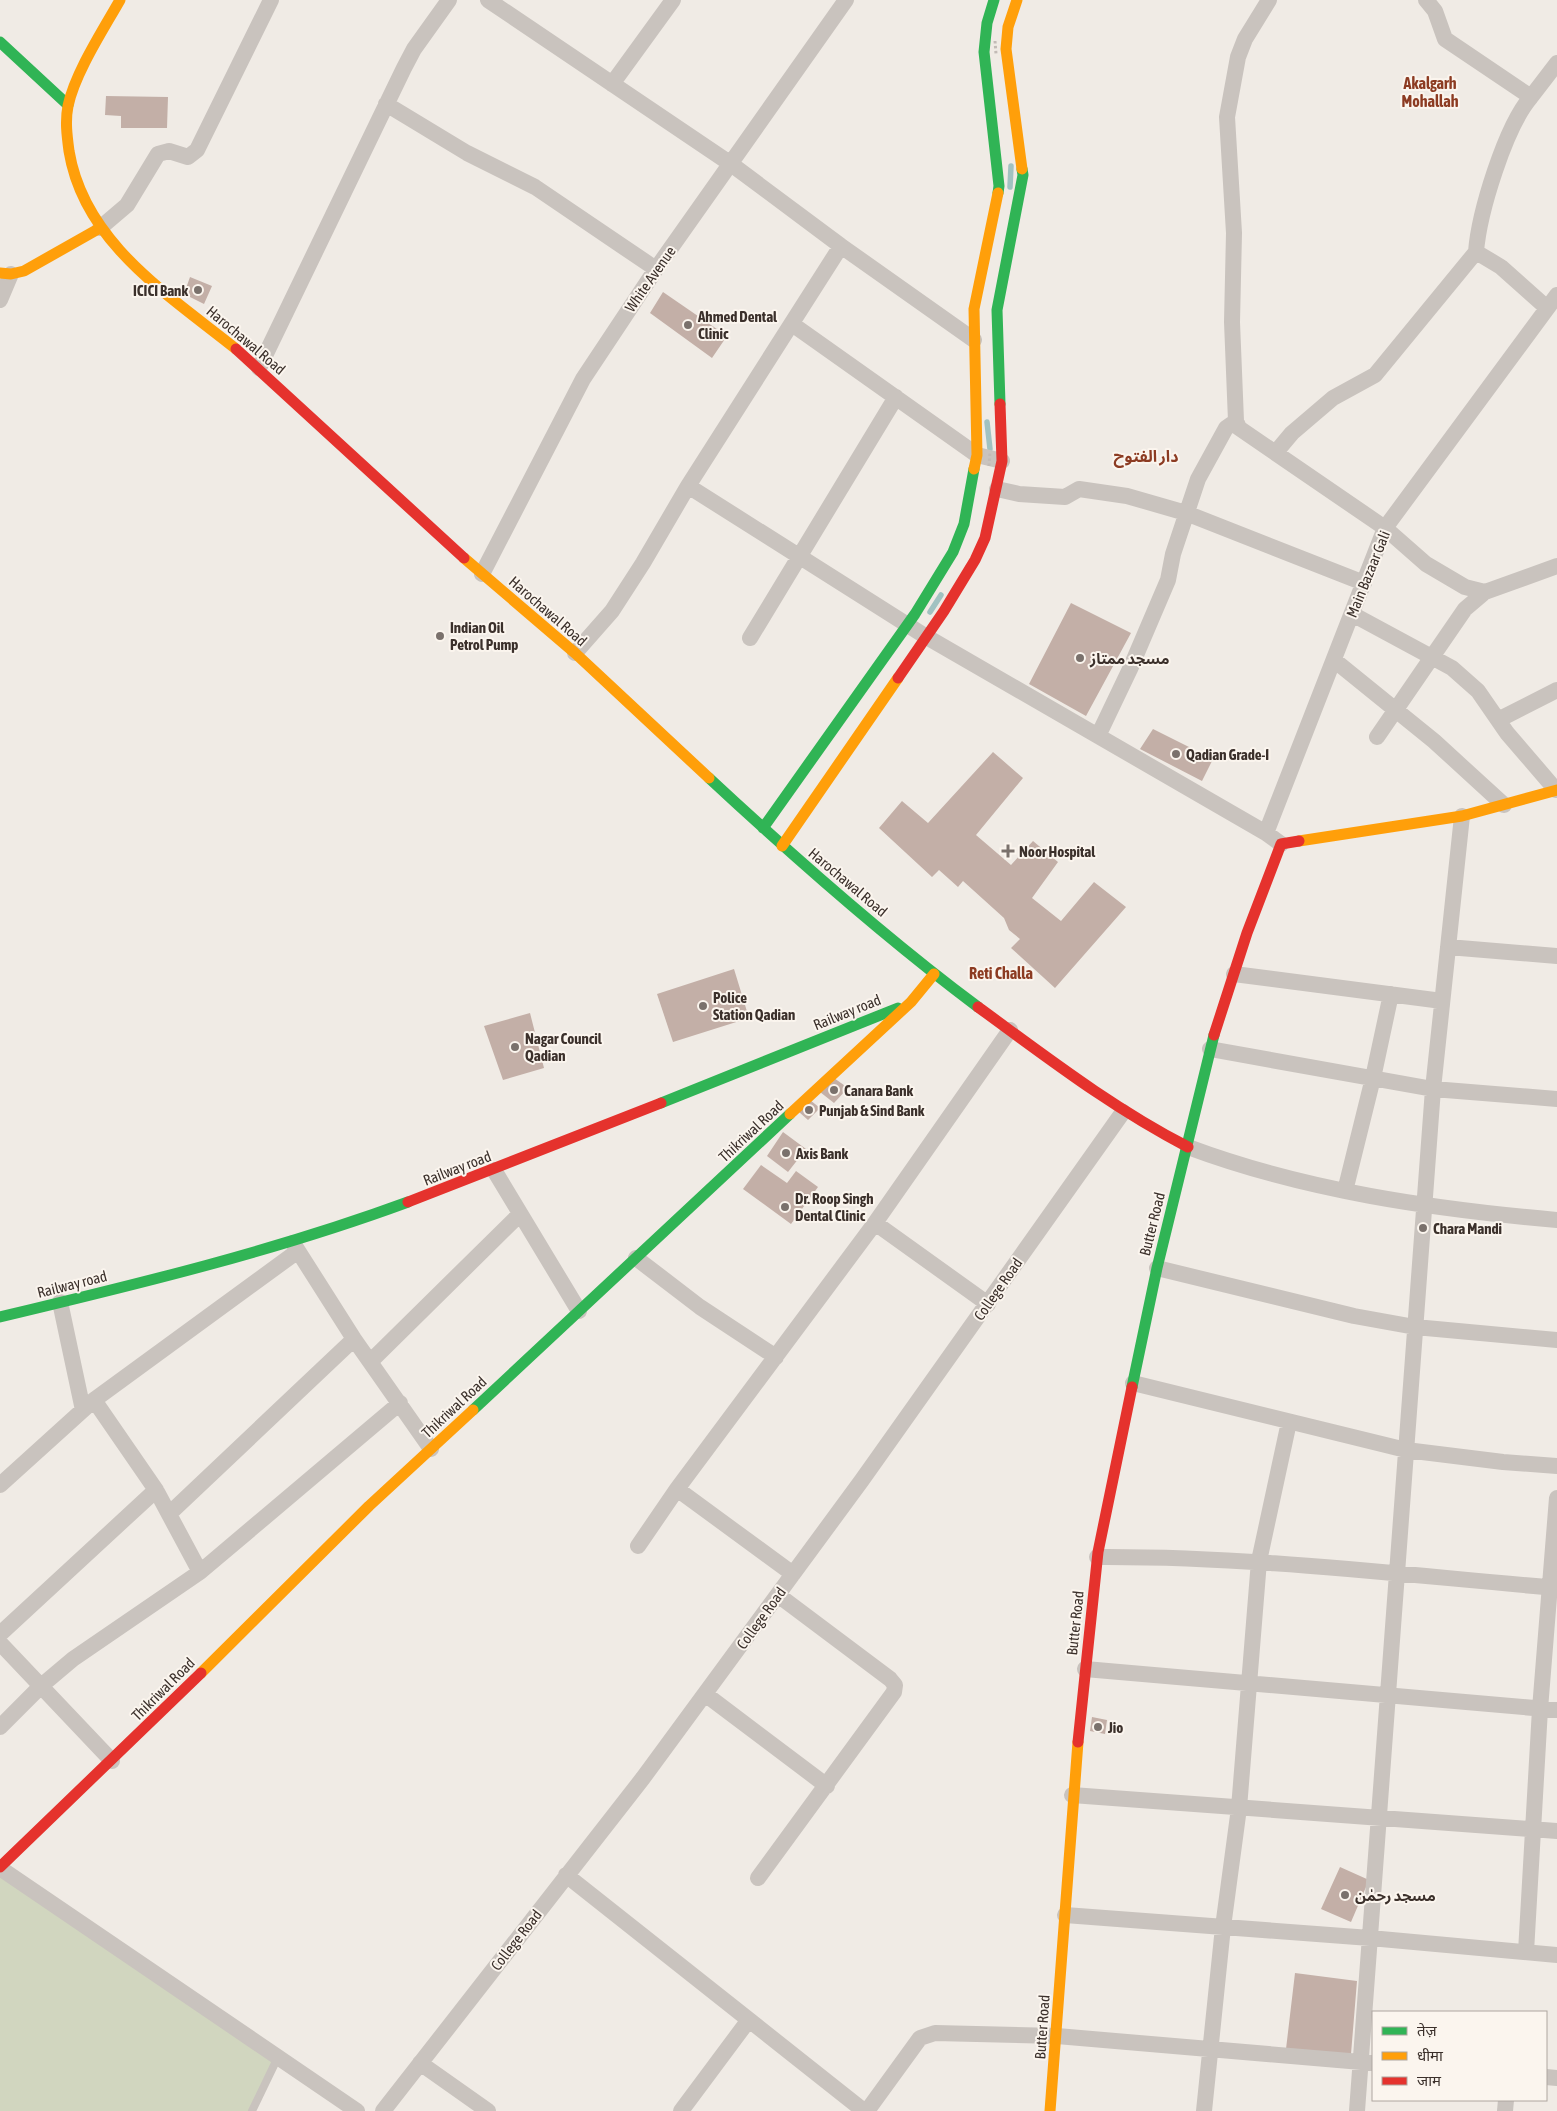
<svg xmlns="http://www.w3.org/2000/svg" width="1557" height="2111" viewBox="0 0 1557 2111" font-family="'Asap Condensed','Noto Sans Arabic','Noto Sans Devanagari',sans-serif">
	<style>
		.green { fill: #d1d6bf }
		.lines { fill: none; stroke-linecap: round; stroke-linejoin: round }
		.stream { stroke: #a1c2c1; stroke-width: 5.5 }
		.building { fill: #c3afa7 }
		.lane { stroke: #c9c3be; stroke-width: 8 }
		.street { stroke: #c9c3be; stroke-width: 16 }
		.fast { stroke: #30b455; stroke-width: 11 }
		.slow { stroke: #ff9f0a; stroke-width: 11 }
		.jam { stroke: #e5322d; stroke-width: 11 }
		.path-bridge { stroke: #c2bbb6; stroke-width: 3; stroke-dasharray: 2.5 2.5; stroke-linecap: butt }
		.poi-dot { fill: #7a716c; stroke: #fbf5ee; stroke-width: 2 }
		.labels { text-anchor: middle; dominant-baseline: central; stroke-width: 4; stroke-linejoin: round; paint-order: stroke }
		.street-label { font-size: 15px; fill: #3b302b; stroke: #fbf5ee }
		.poi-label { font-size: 15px; font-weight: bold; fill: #3b302b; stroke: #fbf5ee; text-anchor: start }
		.neighbourhood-label { font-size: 16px; font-weight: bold; fill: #8c3b22; stroke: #fbf5ee }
	</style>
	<rect width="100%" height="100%" fill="#f0ebe5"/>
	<path class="green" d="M0,1868L278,2057L252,2111H0Z"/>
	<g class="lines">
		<path class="stream" d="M1010,187L1011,166
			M987,422L990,449
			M930,612L941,595"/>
	</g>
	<path class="building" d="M106,96L168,97L167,128H121V116L105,115Z
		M190,277L212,286L204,304L184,294Z
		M663,292L727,336L712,358L650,313Z
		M1071,603L1131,633L1086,716L1029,684Z
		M1153,729L1213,759L1202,781L1140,749Z
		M993,752L1023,778L976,835L1011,865L1033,841L1058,862L1032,898L1061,921L1094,882L1126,907L1055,988L1011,948L1020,939L1009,930L1004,918L963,881L958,887L939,870L932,877L879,828L902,801L928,823Z
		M734,969L749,1018L673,1042L657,994Z
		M530,1013L544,1068L503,1080L484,1026Z
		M834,1078L848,1088L834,1103L820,1092Z
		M810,1100L820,1108L808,1120L799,1112Z
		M783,1132L806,1149L788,1172L767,1156Z
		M761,1165L787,1183L796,1171L818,1187L791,1224L743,1189Z
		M1092,1717L1107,1720L1105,1734L1090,1731Z
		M1340,1867L1369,1880L1351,1922L1321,1909Z
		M1295,1973L1357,1981L1351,2054L1286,2049Z"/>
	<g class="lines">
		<path class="lane" d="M252,2111L278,2057"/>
		<path class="street" d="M488,0L731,164L841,246L974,340
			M1269,0L1245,39L1238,57L1227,117L1234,233L1232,322L1236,421L1239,428L1385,528L1426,564L1465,587L1485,592L1557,566
			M1426,0L1435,11L1445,39L1531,97L1557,63
			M612,84L673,0
			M1531,97C1505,127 1479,213 1476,252L1501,267L1547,308
			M386,104L467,153L535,187L656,269
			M100,228L127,205L158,154L169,151L188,157L197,150L271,0
			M0,300L11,274
			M792,324L977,455L1002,461
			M259,368L404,68L414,49L449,0
			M1276,452L1292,433L1333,398L1375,375L1476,252
			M688,486L925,636L1266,833L1281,844
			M997,489L1019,494L1065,497L1079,489L1127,496L1186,513L1364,583
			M482,574L583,379L656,269L846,0
			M1352,614L1452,668L1478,691L1507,733L1556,790
			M750,638L896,397
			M575,653L612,611L643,563L688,486L841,246
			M1334,660L1434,741L1504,805
			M1498,720L1557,690
			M1098,736L1130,669L1168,580L1173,554L1198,479L1226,428L1236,421
			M1377,737L1465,609L1485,592
			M1266,833L1385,528L1557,295
			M1448,947L1557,956
			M1234,974L1442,1001
			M1210,1049L1433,1089L1557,1099
			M1188,1147C1306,1191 1432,1209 1557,1220
			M494,1170L579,1311
			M1345,1191L1373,1078L1391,994
			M875,1223L988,1304
			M293,1243L354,1339L431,1449
			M636,1258L700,1307L776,1357
			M1157,1268L1354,1316L1415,1327L1557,1340
			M60,1302L83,1410
			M371,1361L520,1214
			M1133,1383L1406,1450L1503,1462L1557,1466
			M94,1400L156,1490L200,1572
			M0,1485L94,1400L298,1251
			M677,1489L793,1574
			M169,1514L354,1339
			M638,1546L677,1489L875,1223L1010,1030
			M1097,1557C1251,1556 1404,1575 1557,1588
			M0,1634L156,1490
			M0,1643L112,1761
			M1085,1669L1557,1710
			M705,1694L827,1786
			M0,1727L41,1686L73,1659L200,1572L400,1403
			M1072,1795L1557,1831
			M0,1868L357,2111
			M566,1875L864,2111
			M758,1878L894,1692L895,1685L890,1679L778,1595
			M1065,1915L1370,1938L1557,1955
			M1526,1952L1540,1709L1557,1498
			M420,2063L488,2111
			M1546,2077L1557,2078
			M383,2111L643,1778L862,1480L1123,1112
			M681,2111L748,2021
			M867,2111L920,2038L935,2033L1057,2036L1373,2063
			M1204,2111L1223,1927L1239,1808L1259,1561L1289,1422
			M1357,2111L1433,1089L1462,816
			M1505,2111L1506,2100"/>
		<path class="fast" d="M994,0L987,23L984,52L999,186L998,193
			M0,42L68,105
			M1000,404L997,310L1023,175L1022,169
			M709,778C795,858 884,937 978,1007
			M763,828L915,614L953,552L964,524L974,469
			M661,1103L898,1008
			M0,1317C138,1284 275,1251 408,1202
			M1132,1387L1157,1268L1214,1035
			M473,1410L790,1114"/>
		<path class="slow" d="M120,0C103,30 75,73 68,106C65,121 67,136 69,151C84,243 169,295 236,349
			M1017,0L1008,27L1006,49L1022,169
			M0,273L11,274L24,271L100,228
			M974,469L977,455L974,309L998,193
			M464,558L575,653L709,778
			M1299,841L1462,816L1557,790
			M782,846L898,678
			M790,1114L911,1002L934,974
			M201,1673L369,1506L473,1410
			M1050,2111L1078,1742"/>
		<path class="jam" d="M236,349L464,558
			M898,678L944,611L975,560L985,538L1002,461L1000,404
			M978,1007C1048,1058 1111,1107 1188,1147
			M1214,1035L1247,933L1281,844L1299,841
			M408,1202L661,1103
			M1078,1742L1098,1552L1132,1387
			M0,1867L201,1673"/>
		<path class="path-bridge" d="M995,41L996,54
			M989,466L990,451"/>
	</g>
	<g class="poi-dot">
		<circle cx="198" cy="290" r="5"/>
		<circle cx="688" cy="325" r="5"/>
		<circle cx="440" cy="636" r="5"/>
		<circle cx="1080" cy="658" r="5"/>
		<circle cx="1176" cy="754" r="5"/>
		<path d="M1005.5 843.5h5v5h5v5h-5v5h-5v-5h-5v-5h5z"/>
		<circle cx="703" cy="1006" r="5"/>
		<circle cx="515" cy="1047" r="5"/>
		<circle cx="834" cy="1090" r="5"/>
		<circle cx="809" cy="1110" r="5"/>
		<circle cx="786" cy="1153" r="5"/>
		<circle cx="785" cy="1207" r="5"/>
		<circle cx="1423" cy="1228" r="5"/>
		<circle cx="1098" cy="1727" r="5"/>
		<circle cx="1345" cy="1895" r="5"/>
	</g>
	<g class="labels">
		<g class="street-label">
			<text transform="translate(650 279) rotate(-55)">White Avenue</text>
			<text transform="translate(246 340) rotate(40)">Harochawal Road</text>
			<text transform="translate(1368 574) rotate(-68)">Main Bazaar Gali</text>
			<text transform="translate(548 611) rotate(41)">Harochawal Road</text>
			<text transform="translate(848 882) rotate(40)">Harochawal Road</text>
			<text transform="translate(847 1012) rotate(-22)">Railway road</text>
			<text transform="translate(751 1131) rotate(-43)">Thikriwal Road</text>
			<text transform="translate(457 1168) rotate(-21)">Railway road</text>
			<text transform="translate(1152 1224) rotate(-76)">Butter Road</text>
			<text transform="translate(72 1284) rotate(-14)">Railway road</text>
			<text transform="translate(998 1289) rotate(-55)">College Road</text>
			<text transform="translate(454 1407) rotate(-43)">Thikriwal Road</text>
			<text transform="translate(761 1618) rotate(-54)">College Road</text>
			<text transform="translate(1075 1623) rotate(-84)">Butter Road</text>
			<text transform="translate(163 1689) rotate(-45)">Thikriwal Road</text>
			<text transform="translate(516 1940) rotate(-52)">College Road</text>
			<text transform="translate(1042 2027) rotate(-86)">Butter Road</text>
		</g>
		<g class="poi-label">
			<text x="188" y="290" text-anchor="end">ICICI Bank</text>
			<text x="698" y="316">Ahmed Dental<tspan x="698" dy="17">Clinic</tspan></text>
			<text x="450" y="627">Indian Oil<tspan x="450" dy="17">Petrol Pump</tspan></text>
			<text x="1090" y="658">مسجد ممتاز</text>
			<text x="1186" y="754">Qadian Grade-I</text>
			<text x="1019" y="851">Noor Hospital</text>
			<text x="713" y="997">Police<tspan x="713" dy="17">Station Qadian</tspan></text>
			<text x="525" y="1038">Nagar Council<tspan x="525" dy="17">Qadian</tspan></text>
			<text x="844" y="1090">Canara Bank</text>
			<text x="819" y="1110">Punjab &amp; Sind Bank</text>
			<text x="796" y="1153">Axis Bank</text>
			<text x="795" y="1198">Dr. Roop Singh<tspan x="795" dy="17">Dental Clinic</tspan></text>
			<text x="1433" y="1228">Chara Mandi</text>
			<text x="1108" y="1727">Jio</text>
			<text x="1355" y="1895">مسجد رحمٰن</text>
		</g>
		<g class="neighbourhood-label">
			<text x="1430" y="83">Akalgarh<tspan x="1430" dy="18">Mohallah</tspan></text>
			<text x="1146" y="456">دار الفتوح</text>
			<text x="1001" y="973">Reti Challa</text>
		</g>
	</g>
	<rect x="1372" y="2011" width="175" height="90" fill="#fbf5ee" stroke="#aea6a0"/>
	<rect x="1382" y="2027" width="25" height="8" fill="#30b455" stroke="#aea6a0"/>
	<text x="1417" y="2036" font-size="15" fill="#3b302b">तेज़</text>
	<rect x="1382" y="2052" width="25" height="8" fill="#ff9f0a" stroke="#aea6a0"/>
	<text x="1417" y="2061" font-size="15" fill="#3b302b">धीमा</text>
	<rect x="1382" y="2077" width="25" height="8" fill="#e5322d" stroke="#aea6a0"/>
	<text x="1417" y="2086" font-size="15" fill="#3b302b">जाम</text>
</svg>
